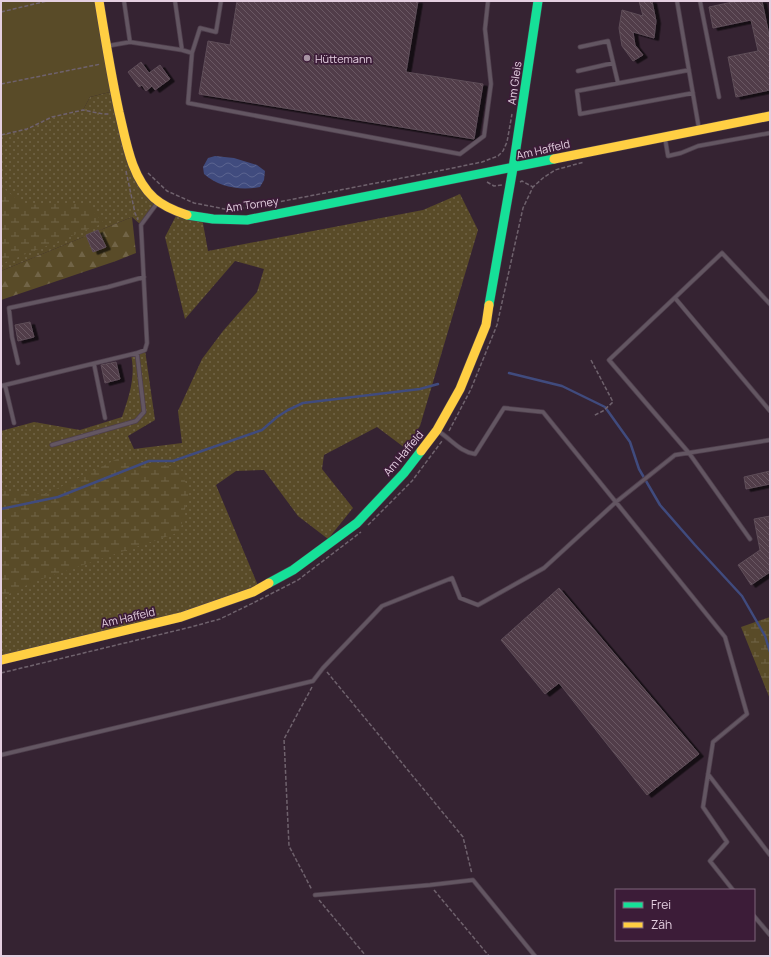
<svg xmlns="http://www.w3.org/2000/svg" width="771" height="957" viewBox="0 0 771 957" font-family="Manrope,sans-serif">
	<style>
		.grass { fill: url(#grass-dots) }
		.forest { fill: url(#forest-firs) }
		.wetland { fill: url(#wetland-marsh) }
		.garden { fill: #594b28 }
		.water { fill: url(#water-waves) }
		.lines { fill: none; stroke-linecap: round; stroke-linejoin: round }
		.stream { stroke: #404b7e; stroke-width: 2.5 }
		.building { fill: url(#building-back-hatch); stroke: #5e4d58; filter: url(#shadow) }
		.lane-casing { stroke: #4f3f4d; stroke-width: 5 }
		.fast-casing { stroke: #4f3f4d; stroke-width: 10 }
		.slow-casing { stroke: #4f3f4d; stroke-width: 10 }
		.path { stroke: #6f626d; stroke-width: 1.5; stroke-dasharray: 4 2; stroke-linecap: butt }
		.lane { stroke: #635662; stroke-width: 3.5 }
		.fast { stroke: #16e098; stroke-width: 9 }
		.slow { stroke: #ffcf43; stroke-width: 9 }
		.poi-dot { fill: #a793a3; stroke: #3c1c38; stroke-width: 1.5 }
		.labels { text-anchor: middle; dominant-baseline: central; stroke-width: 3.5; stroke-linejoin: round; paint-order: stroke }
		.poi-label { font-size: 11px; fill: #e4cfe0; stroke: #3c1c38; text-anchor: start }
		.street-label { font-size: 11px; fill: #e4cfe0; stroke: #3c1c38 }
	</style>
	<defs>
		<pattern id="grass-dots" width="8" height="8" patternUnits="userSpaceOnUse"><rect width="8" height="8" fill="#594b28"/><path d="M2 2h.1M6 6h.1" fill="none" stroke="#716447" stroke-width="1.8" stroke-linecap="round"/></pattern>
		<pattern id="forest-firs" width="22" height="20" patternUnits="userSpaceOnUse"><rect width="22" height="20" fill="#594b28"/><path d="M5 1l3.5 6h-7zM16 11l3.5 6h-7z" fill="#716447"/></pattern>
		<pattern id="wetland-marsh" width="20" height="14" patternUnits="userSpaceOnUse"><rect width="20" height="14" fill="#594b28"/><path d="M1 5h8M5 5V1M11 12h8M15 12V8" fill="none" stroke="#716447"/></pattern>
		<pattern id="water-waves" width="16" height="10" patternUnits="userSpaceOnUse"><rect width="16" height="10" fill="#404b7e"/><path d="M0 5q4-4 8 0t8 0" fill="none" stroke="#5b6490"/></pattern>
		<pattern id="building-back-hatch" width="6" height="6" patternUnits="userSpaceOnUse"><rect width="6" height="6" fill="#513e4a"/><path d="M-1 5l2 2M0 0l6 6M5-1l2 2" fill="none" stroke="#6a5964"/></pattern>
		<filter id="shadow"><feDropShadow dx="4.5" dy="2.5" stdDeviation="0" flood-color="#0009"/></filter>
	</defs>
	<rect width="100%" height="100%" fill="#352332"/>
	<path class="grass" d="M114,91L129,153L158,202L141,225L132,217L1,271V135L27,129L52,117L83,110L90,97Z
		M460,194L478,230L420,426L405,448L377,427L324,455L322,469L353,508L328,539L298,516L264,470L236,471L216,485L259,588L215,606L1,660V431L34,422L80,430L122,417C129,397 136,376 131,355L145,350L155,420L128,436L134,449L182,443L178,411L202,359L223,331L257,292L264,269L235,261L185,319L165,237L178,212L202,218L208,251L423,210Z"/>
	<path class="forest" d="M132,217L136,253L116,261L1,300V271Z"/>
	<path class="wetland" d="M1,186L24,205L85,203L104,223L1,264Z
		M117,459L179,467L189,491L180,532L33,582L1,598V489L7,491L46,494Z
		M770,617V699L741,627Z"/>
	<path class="garden" d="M1,1H96L114,91L90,97L83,110L52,117L27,129L1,135Z"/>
	<path class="water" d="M215,156L234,158L257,165L265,171L264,180L260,187C240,191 219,187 204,174L203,167L208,158Z"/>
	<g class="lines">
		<path class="stream" d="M509,373L562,386L605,407L630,442L639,469L660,505L695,545L742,596L765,636L770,652
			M1,509L58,497L149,461H173L262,430L277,417L288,410L303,403L420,389L438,384"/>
	</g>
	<path class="building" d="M237,1H418L406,72L483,84L474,139L199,94L208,41L230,45Z
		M639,1H652L656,21L654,38L633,32L635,45L643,55L633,61L622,46L619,28L622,10L643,16Z
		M737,1H762L770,40V90L736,97L728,57L758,51L751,20L713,28L709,7Z
		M141,62L149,73L160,65L170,79L155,90L152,86L146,91L142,85L139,87L128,72Z
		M98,230L106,247L93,252L86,235Z
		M30,322L34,337L18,341L15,325Z
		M116,362L120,379L105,383L101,365Z
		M770,471V484L746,489L744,477Z
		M770,516V572L751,585L738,565L760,550L754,519Z
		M559,588L699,754L647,795L559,683L545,694L501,640Z"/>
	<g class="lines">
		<g class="lane-casing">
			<path id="lane" d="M124,1L130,42
				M221,1L216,32L200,28L192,53L188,103L460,154L484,136L491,84L485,29L488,1
				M677,1L699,129
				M700,1L719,97
				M107,46L130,42L182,50L175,1
				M580,47L608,41L618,83
				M182,50L192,53
				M689,70L577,91L580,114L693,93
				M578,71L613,63
				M665,138L668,156L681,153L698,146L770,133
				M675,298L770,411
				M18,363L12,337L9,308L108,287L144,277
				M94,364L105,418
				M5,385L137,353
				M1,386L5,385L14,423
				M438,431C451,439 460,452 475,454L504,408L543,412L725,637L747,714L713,742L703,807L727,842L710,861L733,890
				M52,445L136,421L144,412L137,353L145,350L147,343L141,225L158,202
				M750,539L689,453L609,360L722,253L770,304
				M1,755L313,681L323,668L382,606L452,578L460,598L478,605L544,568L616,502L675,455L770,440
				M708,774L770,855
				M315,895L430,885L473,880L535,956
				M754,916L770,935"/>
		</g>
		<g class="fast-casing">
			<path id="fast" d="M187,215L213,219L247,220L554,159
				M489,305L513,168L538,1
				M269,583L293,570L357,523L404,473L421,451"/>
		</g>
		<g class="slow-casing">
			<path id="slow" d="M99,1C105,38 111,75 119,112C126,141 131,177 154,198C163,206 175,211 187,215
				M554,159L770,116
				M421,451L437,430L460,389L486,325L489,305
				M1,660L181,617L253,592L269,583"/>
		</g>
		<path class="path" d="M1,12L47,1
			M1,84L101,64
			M1,135L27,129L52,117L83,110L103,114H110
			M126,171L135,213L138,220
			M148,173L167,191L194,203L230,210L263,205L443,170L482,162L498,156L503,151L507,142L512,114
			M487,182L494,186L502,185
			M520,182L522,181L533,187
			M591,360L613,402L603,411L593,416
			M449,431L471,389L497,325L523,208L533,187L543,178L555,170L584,162
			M368,525L412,481L442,441
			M327,672L463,837L472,874
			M1,673L191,627L220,619L255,602L298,580L361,532
			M312,687L284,739L289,846L312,890
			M434,890L489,956
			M319,900L366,956"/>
		<use href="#lane" class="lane"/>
		<use href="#fast" class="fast"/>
		<use href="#slow" class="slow"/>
	</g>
	<circle class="poi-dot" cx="307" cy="58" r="4"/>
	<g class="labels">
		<g class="poi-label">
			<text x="315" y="58">Hüttemann</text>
		</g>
		<g class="street-label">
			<text transform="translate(514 83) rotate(-82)">Am Gleis</text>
			<text transform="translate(543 149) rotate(-13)">Am Haffeld</text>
			<text transform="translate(252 204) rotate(-8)">Am Torney</text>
			<text transform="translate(403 453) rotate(-50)">Am Haffeld</text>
			<text transform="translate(128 617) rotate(-13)">Am Haffeld</text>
		</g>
	</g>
	<rect width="771" height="957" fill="none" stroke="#e4cfe0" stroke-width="4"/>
	<rect x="615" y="889" width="140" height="52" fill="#3c1c38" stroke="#7f647b"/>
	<rect x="623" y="902" width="20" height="6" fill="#16e098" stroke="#7f647b"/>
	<text x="651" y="909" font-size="12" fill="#e4cfe0">Frei</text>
	<rect x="623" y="922" width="20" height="6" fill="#ffcf43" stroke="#7f647b"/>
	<text x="651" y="929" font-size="12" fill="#e4cfe0">Zäh</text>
</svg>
